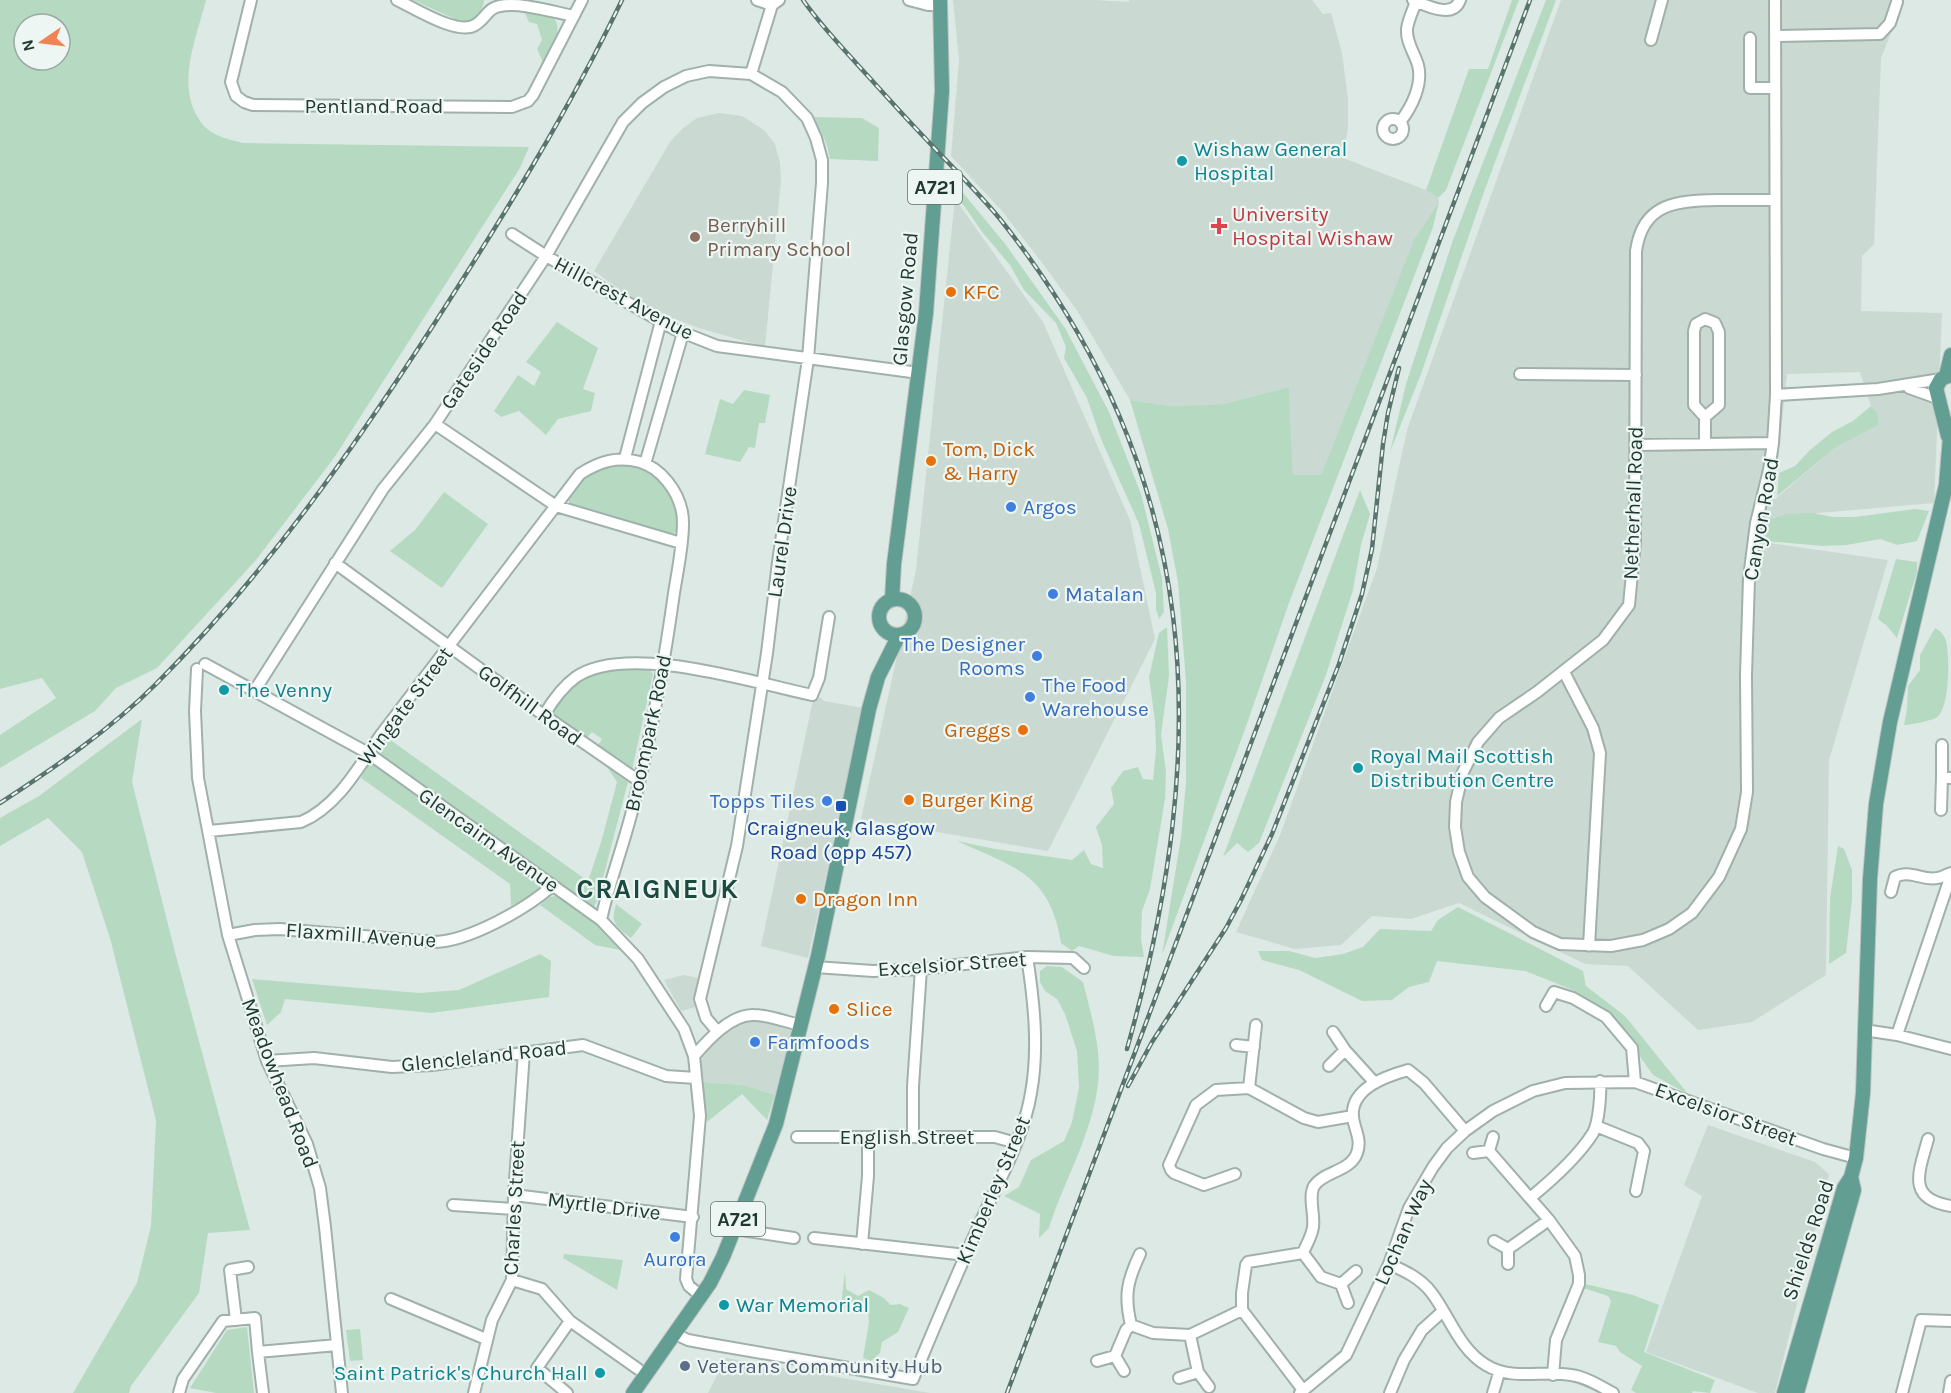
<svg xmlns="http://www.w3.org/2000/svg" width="1951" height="1393" viewBox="0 0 1951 1393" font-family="Karla,sans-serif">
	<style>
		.built { fill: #cbd9d3; fill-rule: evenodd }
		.green { fill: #b6dac1; fill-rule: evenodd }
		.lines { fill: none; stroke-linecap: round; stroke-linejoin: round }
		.minor-casing { stroke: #a0b0ab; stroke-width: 14 }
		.major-casing { stroke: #bcc3c2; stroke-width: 16 }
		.minor { stroke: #fff; stroke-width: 10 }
		.major { stroke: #629e92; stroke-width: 14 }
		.rail-casing { stroke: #59746e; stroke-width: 4.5 }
		.rail { stroke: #edf6f2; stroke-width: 2; stroke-dasharray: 7; stroke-linecap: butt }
		.culture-dot { fill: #0f9aa8; stroke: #edf6f2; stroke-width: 2 }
		.health-dot { fill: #e0444e; stroke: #edf6f2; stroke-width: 2 }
		.education-dot { fill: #8d6e63; stroke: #edf6f2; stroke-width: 2 }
		.food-dot { fill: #e8710a; stroke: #edf6f2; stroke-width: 2 }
		.shop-dot { fill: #3f7fe0; stroke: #edf6f2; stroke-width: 2 }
		.transit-dot { fill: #1a4fb4; stroke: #edf6f2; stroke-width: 2 }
		.service-dot { fill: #5c6f8a; stroke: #edf6f2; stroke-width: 2 }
		.labels { text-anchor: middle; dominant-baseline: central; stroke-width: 4.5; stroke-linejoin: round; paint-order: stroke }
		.shield { fill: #edf6f2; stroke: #5d716c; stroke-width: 1.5 }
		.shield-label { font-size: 20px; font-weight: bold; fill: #1f3832 }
		.street-label { font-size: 21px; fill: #1f3832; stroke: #edf6f2 }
		.culture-label { font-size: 21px; fill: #0d838f; stroke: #edf6f2; text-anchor: start }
		.health-label { font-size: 21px; fill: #be3a42; stroke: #edf6f2; text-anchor: start }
		.education-label { font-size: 21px; fill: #785e54; stroke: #edf6f2; text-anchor: start }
		.food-label { font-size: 21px; fill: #c56008; stroke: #edf6f2; text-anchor: start }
		.shop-label { font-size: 21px; fill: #366cbe; stroke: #edf6f2; text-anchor: start }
		.transit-label { font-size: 21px; fill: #164399; stroke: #edf6f2 }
		.service-label { font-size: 21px; fill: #4e5e75; stroke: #edf6f2; text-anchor: start }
		.district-label { font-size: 27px; font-weight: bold; letter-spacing: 1.5px; fill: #1c4940; stroke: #edf6f2 }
	</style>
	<rect width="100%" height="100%" fill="#dde9e4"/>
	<path class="built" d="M953,0H1094L1129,2V0H1312L1323,14L1331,13L1342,53L1348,99V128L1343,158L1426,190L1438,198L1439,202L1414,241L1321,475H1293L1289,387L1223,404L1170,406L1130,400L1078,312L1043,264L1002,211L951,156L959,60Z
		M1561,0H1904L1881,58L1874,244L1862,256L1861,311L1942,313L1934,503L1773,517L1770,543L1888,560L1829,760L1826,975L1752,1022L1698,1030L1628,966L1585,964L1459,903L1411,919L1372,916L1341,945L1295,949L1236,932L1280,835L1377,568L1407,430ZM1860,372L1871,406L1877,414L1879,425L1836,447L1774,500L1787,374Z
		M719,113L742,116L765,131L775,144L780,163L781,181L765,347L699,328L664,315L625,293L594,271L670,142L682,129L697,118Z
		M955,199L1043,322L1130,520L1155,639L1048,851L861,819L916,570Z
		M820,697L824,701L863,708L808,958L761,946L813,700Z
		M684,975L698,978L696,1007L681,1011L664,980Z
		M751,1020L793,1027L775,1095L744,1085L703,1082L701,1062L703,1055L720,1035L741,1023Z
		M1708,1125L1815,1162L1829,1174L1775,1393H1758L1646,1352L1702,1196L1684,1185Z
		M726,1358L930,1393H708Z"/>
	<path class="green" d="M0,0H206C196,40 173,90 204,126C213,136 231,140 243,143L529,147L520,168L334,458L256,560L157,668L116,688L95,711L0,768V735L56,698L42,678L0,689ZM24,24H60V60H24Z
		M413,0H484C483,14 472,23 459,21Z
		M1512,0H1519L1446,190L1438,198L1426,190L1469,69H1488Z
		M1546,0H1556L1485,189L1421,374L1390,452L1406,384L1453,240Z
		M525,13L552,16C566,29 550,49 544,64L537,49L542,40L537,24L529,22Z
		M814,117L862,118L879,128L878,161L830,159L827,145Z
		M959,188L1006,245L1065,328L1109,412L1141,494L1162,578L1164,612L1159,619L1156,609V593L1139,524L1101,439L1087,398L1064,358L1066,347L1056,323L1024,290L1010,265L983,233L955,193Z
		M1439,202L1433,227L1289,603L1244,732L1162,955L1181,837L1186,782V682L1178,582L1168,529L1130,400L1170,406L1223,404L1289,387L1293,475H1321L1414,240Z
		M557,322L598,348L583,389L595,393L591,411L558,419L546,435L519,411L501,417L494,411L518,375L534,386L541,372L526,362Z
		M744,390L770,395L765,423H759L755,448L749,447L740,462L705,454L720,399L733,404Z
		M1871,406L1877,413L1879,425L1836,447L1777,496L1779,473L1795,466L1809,451L1832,432L1853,421Z
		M609,466C620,466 632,465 642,470C667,480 678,507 677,532L668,535L570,506L568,499C581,480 587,472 609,466Z
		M1360,490L1370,514L1361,545L1353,590L1326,675L1259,843L1248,852L1237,843L1223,857Z
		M444,492L488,524L442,588L390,551L415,530Z
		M1915,509L1929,511L1917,541L1897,545L1880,539L1847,545L1823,546L1765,541L1770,519L1787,514L1813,513L1833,517H1855Z
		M1896,559L1917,562V572L1897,638L1886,625L1878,619Z
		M1167,627L1169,676L1161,735L1166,772L1165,799L1150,889L1142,911L1141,939L1144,957L1114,956L1079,946L1072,951L1061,943C1050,873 1013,867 957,841L995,849L1072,860L1084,850L1091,864L1103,868L1102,845L1096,827L1114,804L1111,788L1123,771L1138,767L1143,779L1153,780L1156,750L1155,721L1149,677L1159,633Z
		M1935,628C1940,630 1945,636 1946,641C1950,656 1950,710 1936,718C1929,721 1911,725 1904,725L1907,709L1908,686L1920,670V655Z
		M629,668L650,670L653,674L632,770L597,747L602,739L592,732L586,739L555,717L552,712V707C582,675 586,674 629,668Z
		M142,719L132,782L176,956L250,1230L208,1233L199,1293L131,1386L129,1393H73L137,1283L151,1226L156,1120L110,938L82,852L48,818L0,846V818L39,796Z
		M389,739L588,881L602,839L617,782L607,767L628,782L597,901L594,907H588L382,758L380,751Z
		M376,761L540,881L541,886L539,891L511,906L510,884L361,778L369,764Z
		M1838,846L1844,849L1852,870V900L1846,953L1829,964L1830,898Z
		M560,895L620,943L625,951L595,945L540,905L550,897Z
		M616,904L642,924L631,938C616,926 610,924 616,904Z
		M1458,907L1583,971L1586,986L1625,1016L1688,1094L1653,1075L1620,1028L1593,1003L1573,990L1525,971L1437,961L1429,982L1409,987L1392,1000L1362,1001L1299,970L1262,960L1258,951H1289L1315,958L1343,954L1363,947L1380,929L1431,931L1438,920Z
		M540,954L551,961L549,997L432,1013L285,999L281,1012L267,1025L252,979L419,993L459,990Z
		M1047,966L1062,967L1083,982C1090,1010 1099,1040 1099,1069C1098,1125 1065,1177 1049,1228L1039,1238L1040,1214L1004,1196L1019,1187L1031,1160L1064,1141L1072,1122L1079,1088L1077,1051L1065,1014L1057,999L1045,991L1040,982V971Z
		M703,1082L744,1085L775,1095L767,1120L742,1094L707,1122Z
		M564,1254L623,1260L617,1290L563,1258Z
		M845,1271L846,1289L858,1296L869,1290L884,1298L891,1305L900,1304L909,1308L898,1332L882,1342L880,1353L871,1361L863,1358L869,1322L868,1312L841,1306Z
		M1585,1284L1633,1295L1659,1305L1644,1352L1715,1380L1710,1393L1693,1391L1692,1393H1636L1631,1390L1642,1366L1620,1352L1616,1346L1598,1342L1611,1301L1608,1296L1583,1288Z
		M247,1327L254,1393H216L190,1388L227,1330Z
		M360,1329L363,1360L350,1361L346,1330Z"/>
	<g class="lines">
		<g class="minor-casing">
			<path id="minor" d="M251,0L231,82L236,96L244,102L253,105L512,107L528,101L533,95L582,0
				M397,0C414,8 458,36 475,25C486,19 487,8 500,6C521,2 553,12 574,16
				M757,0L772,5
				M909,0L928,5H940
				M1413,0C1427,6 1453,19 1460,0
				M1775,0L1776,395L1773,443L1769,470L1756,523L1749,578L1746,675L1747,792L1741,829L1719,877L1692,913L1669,929L1643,940L1611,946L1560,944L1533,932L1485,897L1468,877L1459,852L1455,827L1456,802L1463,772L1478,742L1499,718L1537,692L1603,640L1629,605L1635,542L1636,251C1643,201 1679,201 1720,200C1738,200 1757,200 1775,200
				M1775,36L1880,34L1890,23L1897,2
				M1750,38V88H1774
				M1651,40L1662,0
				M751,74L772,5L779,0
				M1383 129a10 10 0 1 1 20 0a10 10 0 1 1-20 0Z
				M1400,122C1412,107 1423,84 1418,65C1414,52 1406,42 1407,29C1408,20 1413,10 1416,2
				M512,234L546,256L674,329L717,346L919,373
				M1520,374L1636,375
				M1909,388L1937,398
				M1776,395L1878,389L1941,379
				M435,424L556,506L681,543
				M1705,444V417L1694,405V331L1696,324L1705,319L1715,323L1719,332V405L1705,417
				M1636,445L1773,443
				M625,458L661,321
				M645,464L683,333
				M335,563L538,711L639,781
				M205,664L368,753L601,920L638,959L684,1029L694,1056L700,1116L686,1279L689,1286L701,1296
				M197,669L195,711L198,778L228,935L267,1061L307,1144L320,1188L325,1227L342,1393
				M1564,672L1593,728L1600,753L1589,946
				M255,690L383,489L435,424L546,256L623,122L642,103L664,87L686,76L709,71L751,74L782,92L807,118L816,138L822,160V183L808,359L778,562L767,653L737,846L700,999L706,1018L717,1031
				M544,715C553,700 562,687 576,677C627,642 755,683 812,695L819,678L829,617
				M1942,745V777
				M1941,810L1942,777L1951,778
				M209,831L301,822C337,807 359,767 380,736L580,474C600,461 618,456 640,462C661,468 678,491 682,512C686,530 677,574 674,593C664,665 651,737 633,807C624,845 609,882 601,920
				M1891,892L1895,877C1910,869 1922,881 1937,878C1942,878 1947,874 1951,873
				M228,935L255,930L280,929L435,942C469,941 526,909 552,886
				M815,967L873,971L921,969L1027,957L1073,958L1084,968
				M1546,1006L1554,992L1573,998L1606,1017L1632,1048L1635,1082
				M1864,1030L1897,1035L1951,1049
				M1333,1032L1345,1050L1374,1082
				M1897,1035L1951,875
				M1236,1045L1254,1047
				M694,1056C708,1040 731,1014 754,1015C769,1015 786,1022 800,1025
				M267,1061L314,1058L392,1067L432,1065L583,1045L666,1076L696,1078
				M1329,1066L1345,1050
				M1249,1088L1256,1025
				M1596,1126L1638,1143L1644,1151L1636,1191
				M913,1136V1086L921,969
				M797,1137H995L1016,1143
				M1928,1139C1919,1172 1906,1199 1951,1206
				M1489,1151L1493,1137
				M1473,1153L1489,1151L1549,1220L1575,1256L1579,1275V1284L1556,1340L1553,1375
				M1235,1174L1204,1185L1174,1173L1171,1170L1169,1165L1196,1105L1216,1090L1249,1088L1304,1118L1318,1122L1353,1116
				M514,1195L693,1217
				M1530,1198C1552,1180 1578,1157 1593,1133C1599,1122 1601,1094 1600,1081
				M453,1205L514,1209
				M734,1229L794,1238
				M814,1238L966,1255
				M1494,1241L1508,1249
				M862,1244L868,1176V1137
				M1303,1253L1321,1277L1341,1284L1356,1271
				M1389,1264C1405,1271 1420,1278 1431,1292C1449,1315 1459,1349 1486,1365C1512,1381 1543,1370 1571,1375C1586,1377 1600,1386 1613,1393
				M1508,1264V1249L1549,1220
				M512,1280L542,1289L570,1321L638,1369
				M1341,1284L1348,1303
				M391,1299L486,1339
				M236,1320L230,1270L248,1267
				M1131,1325C1124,1296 1127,1281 1140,1254
				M675,1334L688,1340L704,1343L913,1379C936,1323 960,1267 985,1212C1003,1173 1024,1135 1031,1093C1039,1049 1034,1001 1027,957
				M1190,1335L1198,1372L1209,1387
				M258,1352L263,1393
				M1097,1361L1115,1356
				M1124,1371L1115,1356L1126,1330L1131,1325L1153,1333L1190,1335L1242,1310
				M1179,1378L1198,1372
				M1303,1390L1242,1310V1293L1246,1265L1248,1262L1303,1253C1306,1245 1312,1236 1313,1227C1315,1215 1308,1197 1314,1186C1324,1171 1350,1172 1357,1153C1362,1139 1354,1129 1353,1117C1350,1088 1387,1076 1408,1070L1424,1083L1465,1131
				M179,1393L183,1379L223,1321L255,1318L258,1352L337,1345
				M474,1393L492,1320L512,1280L514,1195L524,1052
				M567,1393L537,1368L570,1321
				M1300,1393L1346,1355L1389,1264L1409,1208L1433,1167L1447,1148L1465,1131L1493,1111L1533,1091L1565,1083L1635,1082L1823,1149L1856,1158
				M1390,1393L1404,1360L1422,1330L1443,1311
				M1493,1393L1499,1373
				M1902,1393L1921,1320L1951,1321
				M1949,1393L1951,1381"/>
		</g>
		<g class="major-casing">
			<path id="major" d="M1946,376L1951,355
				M1948,436L1936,388L1941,379L1951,375
				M892,599L894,564L926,313L942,91L940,0
				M879 617a18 18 0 1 1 36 0a18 18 0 1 1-36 0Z
				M633,1393L710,1283L723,1257L776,1124L818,956L869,709L878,677L899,635
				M1784,1393L1844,1188L1851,1177L1856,1158L1863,1093L1870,879L1876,804L1890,722L1946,485L1951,425
				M1797,1393L1854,1190L1851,1177"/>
		</g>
		<use href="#minor" class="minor"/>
		<use href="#major" class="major"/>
		<g class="rail-casing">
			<path id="rail" d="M803,0C819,23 838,43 856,63C879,88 901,113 924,137C949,164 976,190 1000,219C1206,478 1213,742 1127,1049
				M0,803C54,768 110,730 156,684C264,576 353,450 436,321C503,217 568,112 622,0
				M1128,1086L1152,1042L1226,928L1241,900L1272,834L1339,664L1362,594L1372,549L1383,444L1388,413L1399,368
				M1007,1393L1530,0"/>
		</g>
		<use href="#rail" class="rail"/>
	</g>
	<g class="culture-dot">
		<circle cx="1182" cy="161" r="6"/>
		<circle cx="224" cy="690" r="6"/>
		<circle cx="1358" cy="768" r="6"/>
		<circle cx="724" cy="1305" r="6"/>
		<circle cx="600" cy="1373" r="6"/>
	</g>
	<path class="health-dot" d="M1216 217h6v6h6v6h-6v6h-6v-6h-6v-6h6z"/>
	<circle class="education-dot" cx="695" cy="237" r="6"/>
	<g class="food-dot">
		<circle cx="951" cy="292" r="6"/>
		<circle cx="931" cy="461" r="6"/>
		<circle cx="1023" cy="730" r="6"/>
		<circle cx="909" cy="800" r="6"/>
		<circle cx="801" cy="899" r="6"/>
		<circle cx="834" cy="1009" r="6"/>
	</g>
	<g class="shop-dot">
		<circle cx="1011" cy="507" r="6"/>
		<circle cx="1053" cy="594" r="6"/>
		<circle cx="1037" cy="656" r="6"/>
		<circle cx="1030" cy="697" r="6"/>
		<circle cx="827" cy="801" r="6"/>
		<circle cx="755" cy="1042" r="6"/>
		<circle cx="675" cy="1237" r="6"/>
	</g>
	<rect class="transit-dot" x="835" y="800" width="12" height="12" rx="3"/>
	<circle class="service-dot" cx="685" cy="1366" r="6"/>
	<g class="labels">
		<g class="shield">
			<rect x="908" y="170" width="54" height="34" rx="4.5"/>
			<rect x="711" y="1202" width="54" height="34" rx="4.5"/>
		</g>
		<g class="shield-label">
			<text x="935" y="187">A721</text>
			<text x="738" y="1219">A721</text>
		</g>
		<g class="street-label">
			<text x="374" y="106">Pentland Road</text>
			<text transform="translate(624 298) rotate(28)">Hillcrest Avenue</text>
			<text transform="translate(905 299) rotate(-85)">Glasgow Road</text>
			<text transform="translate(484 350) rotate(-56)">Gateside Road</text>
			<text transform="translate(1633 503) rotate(-88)">Netherhall Road</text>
			<text transform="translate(1761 519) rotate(-80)">Canyon Road</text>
			<text transform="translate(782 542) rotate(-82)">Laurel Drive</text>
			<text transform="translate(530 705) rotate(36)">Golfhill Road</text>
			<text transform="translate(405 706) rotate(-53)">Wingate Street</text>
			<text transform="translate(648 733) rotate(-78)">Broompark Road</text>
			<text transform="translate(489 840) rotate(35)">Glencairn Avenue</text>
			<text transform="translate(361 935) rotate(4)">Flaxmill Avenue</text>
			<text transform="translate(952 964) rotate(-4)">Excelsior Street</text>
			<text transform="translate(484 1056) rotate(-6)">Glencleland Road</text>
			<text transform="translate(280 1083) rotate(69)">Meadowhead Road</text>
			<text transform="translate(1726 1114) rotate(20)">Excelsior Street</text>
			<text x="907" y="1137">English Street</text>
			<text transform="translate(993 1190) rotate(-67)">Kimberley Street</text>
			<text transform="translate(604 1206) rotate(7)">Myrtle Drive</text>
			<text transform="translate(514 1208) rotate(-87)">Charles Street</text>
			<text transform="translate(1403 1232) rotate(-66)">Lochan Way</text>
			<text transform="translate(1808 1240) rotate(-72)">Shields Road</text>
		</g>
		<g class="culture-label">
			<text x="1194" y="149">Wishaw General<tspan x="1194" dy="24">Hospital</tspan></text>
			<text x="236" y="690">The Venny</text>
			<text x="1370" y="756">Royal Mail Scottish<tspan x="1370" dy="24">Distribution Centre</tspan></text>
			<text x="736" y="1305">War Memorial</text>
			<text x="588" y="1373" text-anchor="end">Saint Patrick's Church Hall</text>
		</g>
		<g class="health-label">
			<text x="1232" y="214">University<tspan x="1232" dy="24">Hospital Wishaw</tspan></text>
		</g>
		<g class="education-label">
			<text x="707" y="225">Berryhill<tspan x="707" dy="24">Primary School</tspan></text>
		</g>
		<g class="food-label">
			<text x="963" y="292">KFC</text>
			<text x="943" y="449">Tom, Dick<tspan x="943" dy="24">&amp; Harry</tspan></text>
			<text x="1011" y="730" text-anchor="end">Greggs</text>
			<text x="921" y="800">Burger King</text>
			<text x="813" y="899">Dragon Inn</text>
			<text x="846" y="1009">Slice</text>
		</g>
		<g class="shop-label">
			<text x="1023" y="507">Argos</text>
			<text x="1065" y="594">Matalan</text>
			<text x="1025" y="644" text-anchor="end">The Designer<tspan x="1025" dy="24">Rooms</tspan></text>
			<text x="1042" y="685">The Food<tspan x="1042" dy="24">Warehouse</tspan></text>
			<text x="815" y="801" text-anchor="end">Topps Tiles</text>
			<text x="767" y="1042">Farmfoods</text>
			<text x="675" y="1259" text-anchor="middle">Aurora</text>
		</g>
		<g class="transit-label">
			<text x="841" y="828">Craigneuk, Glasgow<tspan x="841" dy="24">Road (opp 457)</tspan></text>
		</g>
		<g class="service-label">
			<text x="697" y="1366">Veterans Community Hub</text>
		</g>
		<g class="district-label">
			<text x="658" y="889">CRAIGNEUK</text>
		</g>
	</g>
	<g transform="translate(42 42) rotate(256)"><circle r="28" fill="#edf6f2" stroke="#9baaa5" stroke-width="1.5"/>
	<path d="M0-4.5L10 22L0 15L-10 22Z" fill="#f08254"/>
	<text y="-9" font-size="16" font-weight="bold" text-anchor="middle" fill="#1f3832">N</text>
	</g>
</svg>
